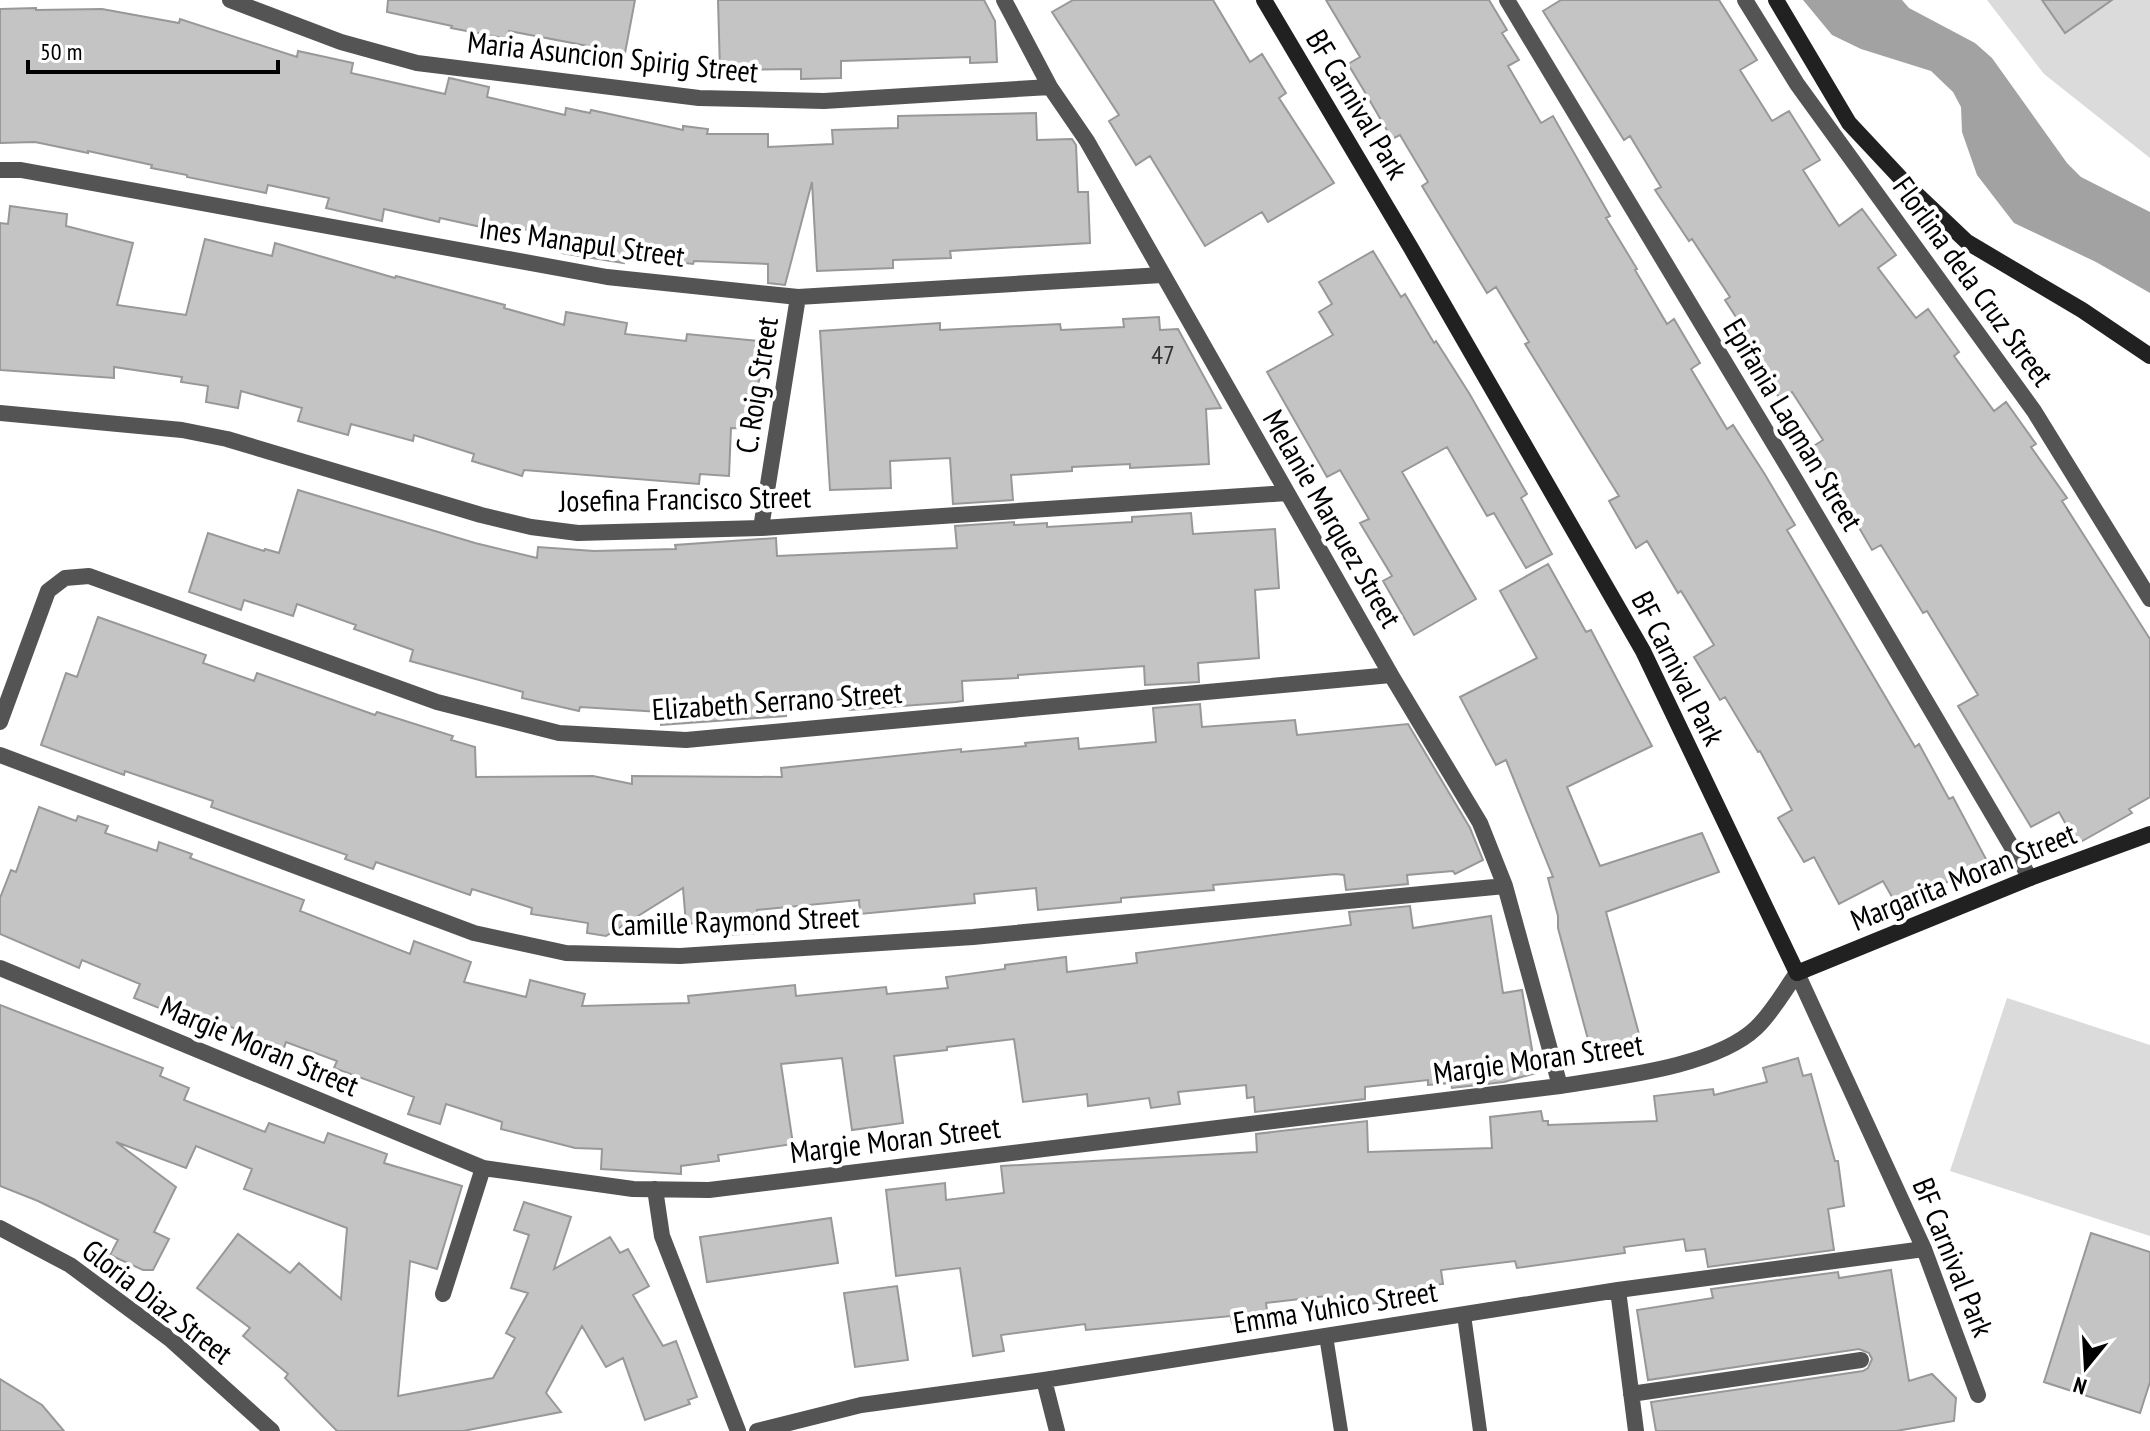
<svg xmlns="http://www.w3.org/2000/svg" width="2150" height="1431" viewBox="0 0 2150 1431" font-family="'PT Sans Narrow',sans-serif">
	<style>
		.green { fill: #dbdbdb }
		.water { fill: #a2a2a2 }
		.building { fill: #c4c4c4; stroke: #989898; stroke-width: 2 }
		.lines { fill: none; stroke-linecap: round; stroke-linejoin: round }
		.lane { stroke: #545454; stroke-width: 14 }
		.street { stroke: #545454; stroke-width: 16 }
		.secondary { stroke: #212121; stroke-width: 16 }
		.labels { text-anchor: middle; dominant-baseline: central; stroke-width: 8; stroke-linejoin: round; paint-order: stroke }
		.number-label { font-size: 26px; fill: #313131 }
		.street-label { font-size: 30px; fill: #000; stroke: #fff }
	</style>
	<rect width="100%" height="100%" fill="#fff"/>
	<path class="green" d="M1987,0H2150V158L2044,74Z
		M2007,998L2150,1045V1236L1950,1171Z"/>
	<path class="water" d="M1803,0H1902L1909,8L1975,43L1992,58L2067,163L2081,177L2150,212V293L2096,262L2014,223L1977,175L1962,132L1961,107L1953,92L1931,71L1861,49L1832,35Z"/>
	<path class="building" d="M388,0H635L625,53L509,31L508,39L451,28L452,26L387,12Z
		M718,0H984L995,21L997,62L970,63V57L841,61V78L801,79V69L720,70Z
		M1073,0H1213L1250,62L1262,54L1286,93L1279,98L1334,183L1268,222L1262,212L1205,246L1150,156L1136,165L1109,121L1119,115L1052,12Z
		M1326,0H1489L1507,30L1502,33L1519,60L1508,66L1541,123L1553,116L1610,216L1606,218L1637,269L1635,270L1667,324L1674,319L1700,363L1691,369L1727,429L1733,425L1764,473L1795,525L1787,530L1915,747L1919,744L1949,799L1953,797L1987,861L1926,893L1925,890L1896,904L1883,881L1839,904L1814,857L1804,862L1778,818L1792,810L1760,751L1758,752L1725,697L1720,700L1694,657L1714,645L1681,591L1678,593L1647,541L1636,548L1609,501L1619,496L1525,344L1529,342L1496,287L1487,293L1422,186L1428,182L1400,135L1392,139L1363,89L1348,64L1360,57Z
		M1561,0H1719L1757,60L1740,70L1772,121L1789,111L1820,160L1803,170L1839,226L1862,209L1896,255L1878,268L1916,318L1928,309L1959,352L1954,356L1994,411L2006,402L2036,444L2031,447L2067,498L2062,501L2150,639V797L2129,809L2132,813L2077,844L2059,812L2031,827L1958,706L1978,695L1927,611L1923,613L1881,545L1872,550L1812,447L1823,440L1792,392L1780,399L1748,349L1754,345L1725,300L1730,297L1692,239L1689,241L1655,190L1661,187L1630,136L1624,140L1543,11Z
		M2042,0H2112L2065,33Z
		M36,8V10L102,9L179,23L180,19L297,57L298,51L353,63L351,73L445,94L449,78L454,79L489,87L487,97L565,115L566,108L590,113L591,110L683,130V126L708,129L707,134H768V147L833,144L832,130L898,128V116L1036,113L1037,140L1072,139L1076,145L1078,192H1088L1090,243L950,251L951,258L893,260V268L817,271L812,182L785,285L768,283V264L694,261L693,264L625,256L624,263L561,253L564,238L506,225L504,232L440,218L439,222L384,209L382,221L326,208L329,198L268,185L266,193L187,177V175L151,168L152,165L88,151V153L35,142L0,143V9Z
		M10,206L67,214L66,226L133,243L117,305L186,315L205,239L272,256L275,243L395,278L396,276L505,305L504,308L564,325L566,312L627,323L625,334L686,341L687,334L769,342L756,392L754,429L731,428L729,476L700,474L699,484L524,470L522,476L472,461L474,454L414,435L413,441L351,424L348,435L298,421L302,408L241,391L238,408L206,402L208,386L181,382L182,377L114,367V378L0,370V223L8,224Z
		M1373,251L1401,297L1405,294L1434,343L1436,341L1469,393L1527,494L1521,498L1552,554L1526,568L1494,513L1487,516L1447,447L1402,472L1476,599L1414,635L1383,581L1392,576L1360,523L1369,519L1340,470L1327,477L1267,372L1333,335L1319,312L1332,304L1319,282Z
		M1159,317L1160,330L1178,329L1221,408L1206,409L1209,464L1130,468V464L1072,467V471L1011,475L1013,500L953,504L950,458L890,461L891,488L830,490L820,331L940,323V330L1060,324L1061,330L1124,327L1123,319Z
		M298,490L475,543L537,558L538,547L594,551L676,549L675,545L776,538L777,556L957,548L955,526L1014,522V525L1047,523V527L1132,522V517L1191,513L1193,534L1275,529L1279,588L1255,590L1259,658L1198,663L1199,682L1145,685L1144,666L1018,675V678L962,681L963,701L956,702L849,710L848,699L784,704L786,716L661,725V712L580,707L579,711L522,698L523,692L410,661L413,650L354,629L356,625L297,604L293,616L244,600L241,610L189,592L208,533L264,551L265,549L279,553Z
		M1548,564L1586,632L1591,630L1652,746L1567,787L1600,866L1702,833L1719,872L1606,912L1642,1045L1593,1058L1558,928V916L1548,878L1553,877L1506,760L1496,765L1460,697L1537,658L1500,591Z
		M98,617L206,655L203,663L254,681L257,673L375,715L377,712L453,736L451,740L475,747L476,777L593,776L632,784V776L782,777L781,768L961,749V752L1026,746L1025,743L1078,738L1079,749L1156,742L1153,708L1200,704L1202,727L1295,720L1297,735L1408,724L1470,828L1483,860L1455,874L1453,871L1407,875L1408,884L1346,890L1344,875L1336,874L1213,885L1214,890L1121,898V902L1038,910L1036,888L974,894L975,903L860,914L859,900L757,910L759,933L724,935L723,921L686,924L683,888L606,936L587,933L588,923L531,914L532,908L472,889L470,895L376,862L373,869L345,859L347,855L211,807L213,801L125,771L124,775L41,745L66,673L77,677Z
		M39,807L76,821L78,816L108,826L105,833L157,851L159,842L192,854L190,858L304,900L300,911L410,954L414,941L471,962L464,982L526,997L530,980L585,994L582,1006L689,1003L688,996L795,985L796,996L886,987L887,994L948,988L946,977L1005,969V965L1066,957L1067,972L1137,963L1136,953L1351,925L1349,912L1410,906L1413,928L1491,916L1503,993L1522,990L1536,1073L1504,1082L1452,1088L1451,1083L1428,1085V1080L1365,1087V1099L1255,1112L1254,1097L1247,1098L1246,1085L1178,1092L1180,1104L1151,1108L1149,1098L1088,1106L1087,1094L1023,1102L1014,1039L947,1047V1050L894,1056L903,1123L852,1130L842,1058L781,1064L793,1144L718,1155L719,1161L681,1166V1174L601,1169L602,1149L575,1148L501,1129L502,1122L446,1104L440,1124L408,1114L414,1097L334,1068L337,1061L286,1042L284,1048L221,1023L217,1031L134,998L140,984L82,960L79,968L0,934V898L11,870L16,872Z
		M0,1005L163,1068L160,1076L189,1088L184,1100L265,1132L269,1123L324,1143L328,1133L387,1154L384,1163L462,1186L437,1269L410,1261L398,1396L493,1378L515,1338L506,1333L528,1293L511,1288L529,1235L514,1230L524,1202L571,1217L554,1269L610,1237L620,1253L628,1249L649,1286L633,1295L663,1346L676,1341L697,1397L688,1400L690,1404L645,1420L623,1358L606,1367L582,1326L546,1393L561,1412L463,1431H337L285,1378L288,1374L243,1336L250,1328L197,1288L238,1234L290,1273L299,1263L341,1299L347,1228L244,1189L252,1169L196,1146L186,1168L116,1142L176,1187L154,1232L169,1239L153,1270H143L110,1255L118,1240L38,1201L0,1186Z
		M1798,1058L1803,1076L1811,1074L1835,1161H1838L1844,1206L1828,1209L1834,1250L1708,1267L1705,1249L1686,1251L1684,1239L1624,1247L1625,1253L1517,1268L1515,1261L1441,1270L1443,1284L1385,1291L1386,1302L1347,1307L1346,1298L1326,1300V1296L1266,1303L1268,1318L1232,1323L1231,1316L1086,1330L1085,1324L1001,1335L1004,1351L973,1356L960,1268L896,1276L886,1190L945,1183L946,1200L1004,1193L1001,1166L1257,1152L1256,1134L1367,1121L1368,1152L1492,1148L1490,1117L1541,1111L1543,1121H1548V1125L1657,1121L1654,1096L1713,1089L1714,1095L1767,1082L1763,1068Z
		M831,1218L838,1263L707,1282L700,1237Z
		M2091,1233L2150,1252V1382L2140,1413L2044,1382Z
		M1891,1270L1909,1381L1932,1374L1956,1398L1954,1421L1896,1431H1656L1651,1402L1863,1371L1868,1368L1872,1359L1869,1353L1859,1349L1648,1380L1637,1310L1713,1298L1711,1289L1838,1272L1839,1278Z
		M897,1286L908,1360L855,1367L844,1293Z
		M0,1379L42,1405L64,1431H0Z"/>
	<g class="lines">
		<path class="lane" d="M1464,1315L1480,1431
			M1326,1336L1341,1431"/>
		<path class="street" d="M230,0L341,42L417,63L699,98L824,101L1050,87
			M1004,0L1050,87L1087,141L1391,675L1480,823L1505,886L1560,1086
			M1507,0L1795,479L2030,878
			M1745,0L1797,84L2034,411L2150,599
			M0,170H21L607,277L798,297L1162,275
			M0,413L182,430L227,439L481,515L531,527L578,533L761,528L1287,493
			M761,528L798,297
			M0,722L48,591L65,578L89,576L437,702L559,733L686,740L1391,675
			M0,755L474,933L566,953L680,956L973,937L1505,886
			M0,968L483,1168L633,1189L709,1190L1560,1086C1615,1077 1715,1067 1756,1028C1772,1013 1784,991 1797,973L1924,1249L1978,1395
			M655,1189L662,1236L738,1431
			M0,1228L70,1265L170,1339L272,1431
			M1618,1290L1636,1431
			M443,1294L483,1168
			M1044,1380L1057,1431
			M1631,1394L1861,1360
			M757,1431L861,1405L1044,1380L1618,1290L1924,1249"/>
		<path class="secondary" d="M1264,0L1411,248L1643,651L1797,973L2030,878L2150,834
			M1776,0L1849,123L1908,186L1967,242L2082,310L2150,356"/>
	</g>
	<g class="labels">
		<g class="number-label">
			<text x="1163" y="354">47</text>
		</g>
		<g class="street-label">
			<text transform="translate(613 56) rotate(6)">Maria Asuncion Spirig Street</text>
			<text transform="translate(1358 104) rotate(59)">BF Carnival Park</text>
			<text transform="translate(582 241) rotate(8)">Ines Manapul Street</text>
			<text transform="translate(1974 281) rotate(54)">Florlina dela Cruz Street</text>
			<text transform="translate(756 385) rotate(-81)">C. Roig Street</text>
			<text transform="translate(1794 424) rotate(59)">Epifania Lagman Street</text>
			<text transform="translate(685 498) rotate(-1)">Josefina Francisco Street</text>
			<text transform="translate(1333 518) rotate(60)">Melanie Marquez Street</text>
			<text transform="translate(1679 668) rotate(63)">BF Carnival Park</text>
			<text transform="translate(777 700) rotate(-4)">Elizabeth Serrano Street</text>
			<text transform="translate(1963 876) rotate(-22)">Margarita Moran Street</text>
			<text transform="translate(735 920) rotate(-2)">Camille Raymond Street</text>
			<text transform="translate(260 1045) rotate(23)">Margie Moran Street</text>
			<text transform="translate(1538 1058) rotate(-8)">Margie Moran Street</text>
			<text transform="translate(895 1139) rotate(-7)">Margie Moran Street</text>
			<text transform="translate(1954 1257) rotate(68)">BF Carnival Park</text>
			<text transform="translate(158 1301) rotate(38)">Gloria Diaz Street</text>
			<text transform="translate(1335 1306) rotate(-9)">Emma Yuhico Street</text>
		</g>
	</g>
	<g transform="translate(2086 1367) rotate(198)" stroke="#ffffff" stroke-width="6" paint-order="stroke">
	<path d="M0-6L14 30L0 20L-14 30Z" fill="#000000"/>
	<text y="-12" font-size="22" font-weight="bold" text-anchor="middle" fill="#000000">N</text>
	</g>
	<path d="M28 60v12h250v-12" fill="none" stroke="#000000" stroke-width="4"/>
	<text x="40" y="60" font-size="24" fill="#000000" stroke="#ffffff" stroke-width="6" paint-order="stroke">50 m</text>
</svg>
